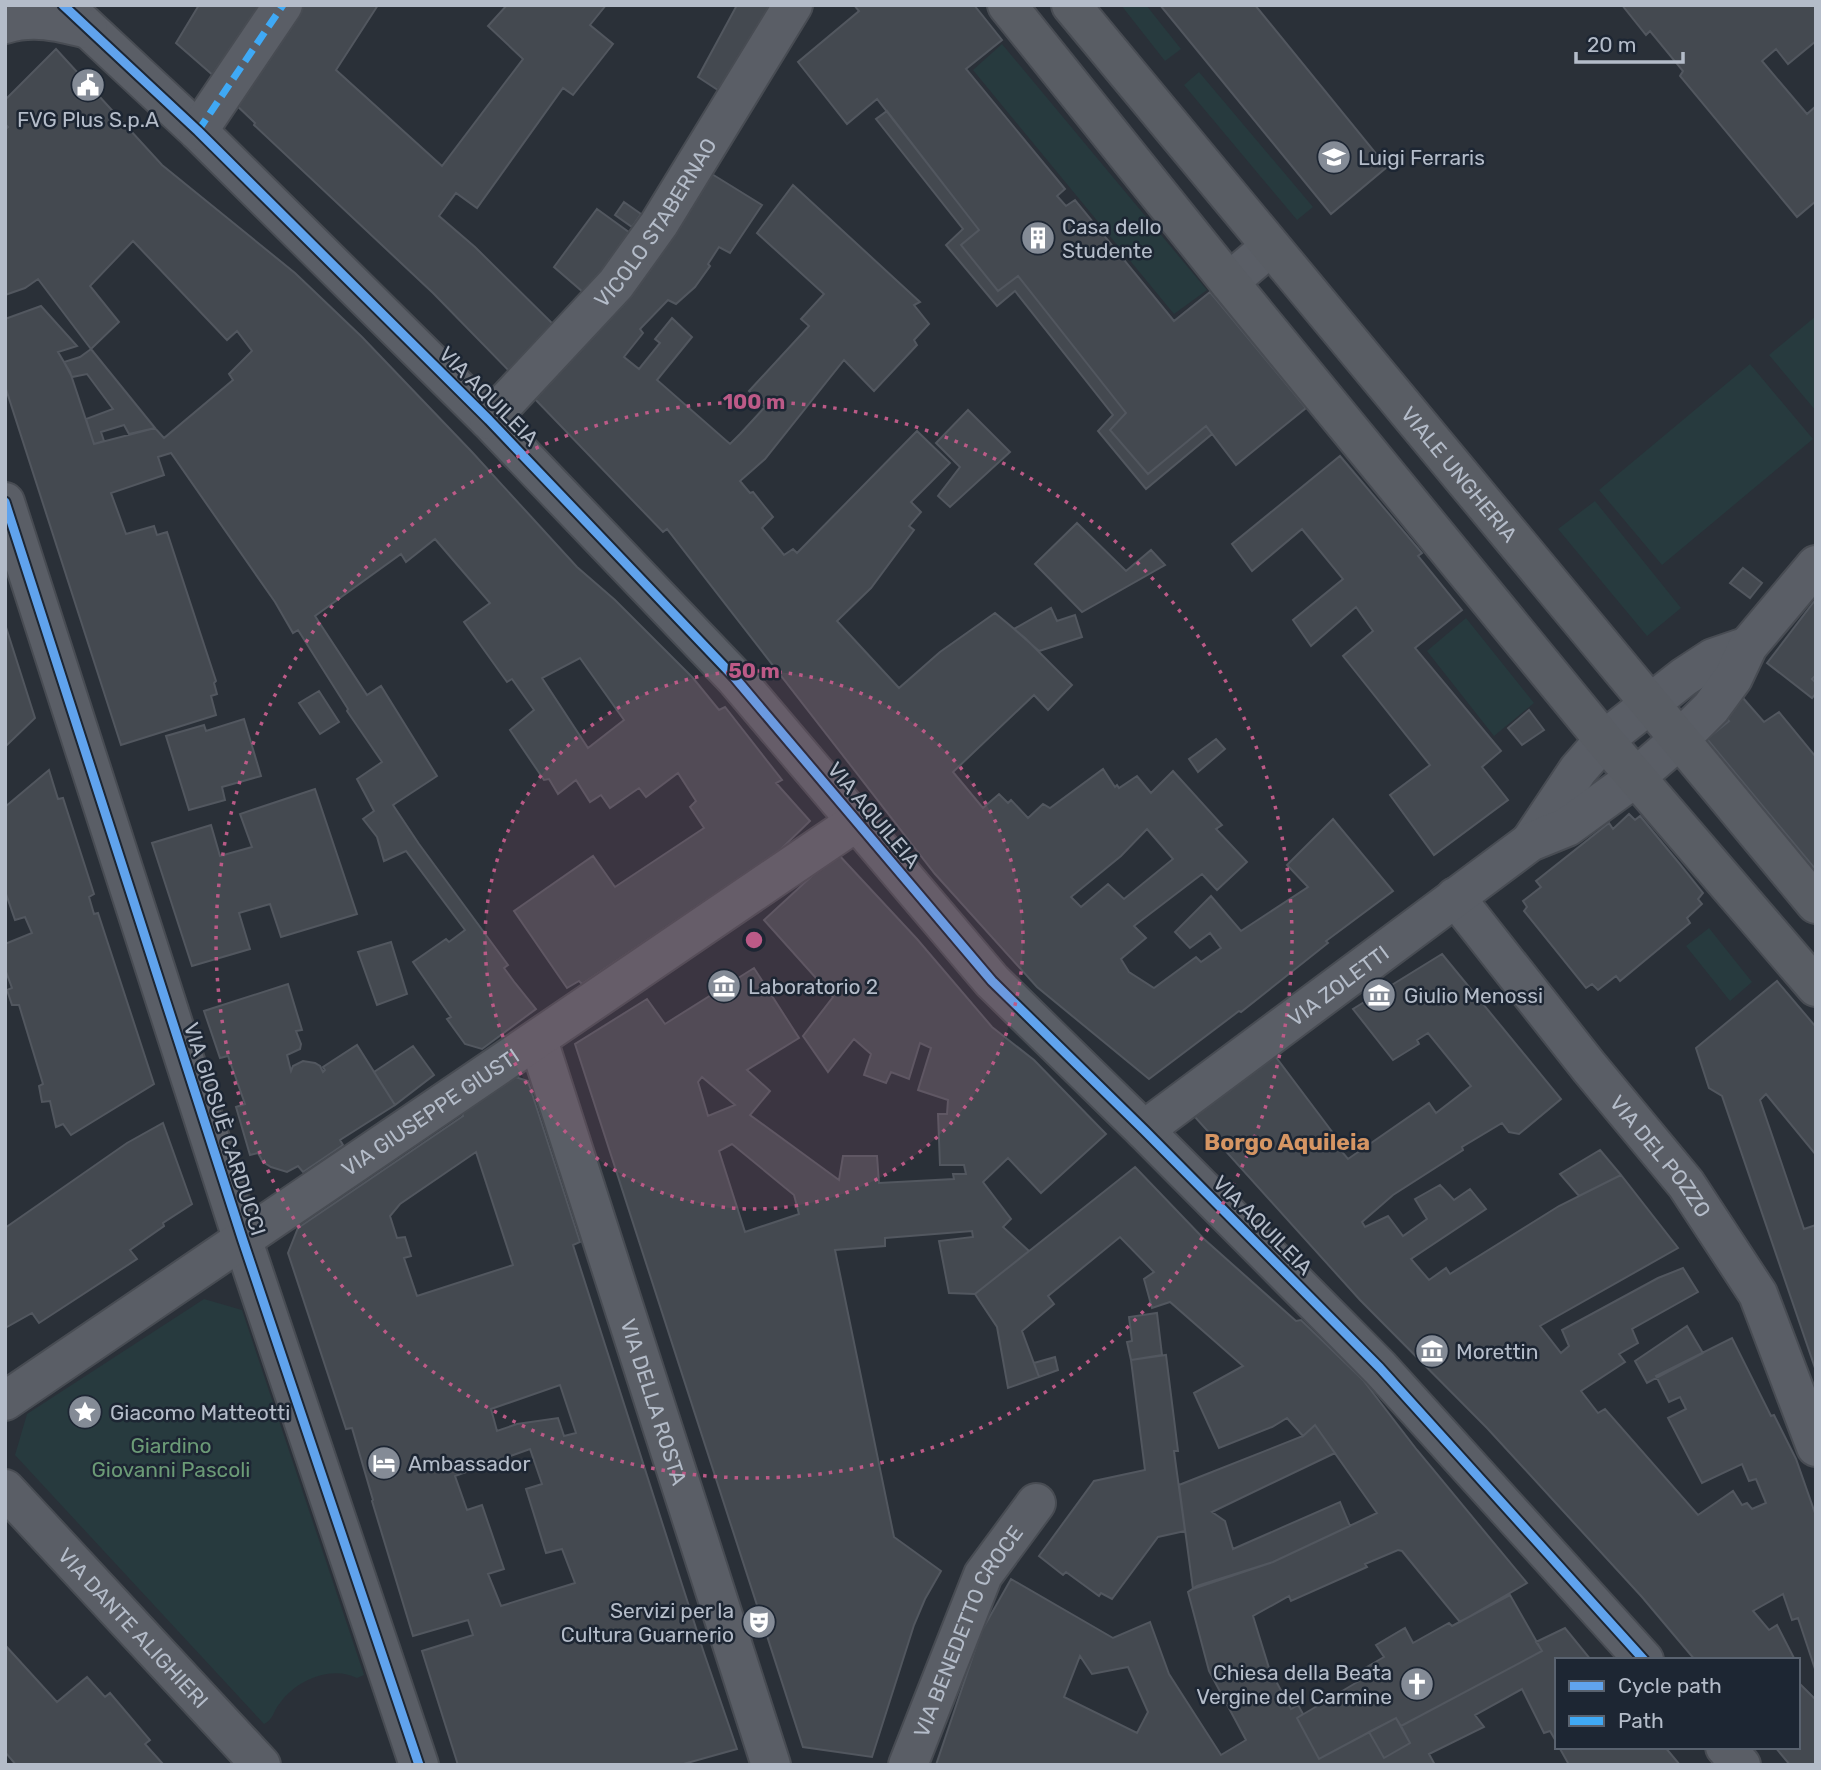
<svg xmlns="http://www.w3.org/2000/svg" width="1821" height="1770" viewBox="0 0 1821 1770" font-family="Rubik,sans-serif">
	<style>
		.green { fill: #273a3e }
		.building { fill: #444950; stroke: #52575f; stroke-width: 2; fill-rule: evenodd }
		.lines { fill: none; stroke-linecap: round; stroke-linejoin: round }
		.street-casing { stroke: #484c53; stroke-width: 42 }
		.secondary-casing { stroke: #484c53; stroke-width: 42 }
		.street { stroke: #5a5e66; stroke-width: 38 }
		.secondary { stroke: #595d64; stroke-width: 38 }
		.quiet { stroke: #3fa9f5; stroke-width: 7; stroke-dasharray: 14 7; stroke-linecap: butt }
		.cycleway-casing { stroke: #1d2633; stroke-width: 13 }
		.cycleway { stroke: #60a3ed; stroke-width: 9 }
		.ring { fill: none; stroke: #bc5a87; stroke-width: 3.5; stroke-dasharray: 3.5 7 }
		.labels { text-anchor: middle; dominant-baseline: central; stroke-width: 5; stroke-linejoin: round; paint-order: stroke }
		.poi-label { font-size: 21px; fill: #b4bcc9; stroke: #1d2633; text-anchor: start }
		.street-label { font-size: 21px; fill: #b4bcc9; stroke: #1d2633 }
		.park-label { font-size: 21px; fill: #6b9a76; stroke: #1d2633 }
		.neighbourhood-label { font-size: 23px; font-weight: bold; fill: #d59563; stroke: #1d2633 }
		.centre { fill: #bc5a87; stroke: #1d2633; stroke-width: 3.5 }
		.ring-label { font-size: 21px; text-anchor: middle; font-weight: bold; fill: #bc5a87; stroke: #1d2633; stroke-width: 5; stroke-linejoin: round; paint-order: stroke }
	</style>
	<rect width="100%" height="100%" fill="#2a3038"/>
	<path class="green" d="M1121,5H1146L1181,49L1165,61Z
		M1002,44L1207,290L1174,314L973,70Z
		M1199,72L1313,207L1297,220L1184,85Z
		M1816,316V411L1769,355Z
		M1750,364L1813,439L1662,565L1599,490Z
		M1595,501L1681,608L1647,636L1558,529Z
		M1466,618L1534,703L1494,736L1427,651Z
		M1709,928L1752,982L1730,1001L1686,946Z
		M204,1299L242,1310L364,1675L357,1678C332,1665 296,1680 280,1703C273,1711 274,1719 264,1724L15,1455L27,1414Z"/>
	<path class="building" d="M199,5H276L223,84L176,43Z
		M291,5H378L336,70L442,166L523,59L488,26L507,5H606L590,25L613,44L573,95L563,88L477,208L456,193L439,216L475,247L561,332L516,378L433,293L254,125L255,123L231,100Z
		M737,5H774L724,94L698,77Z
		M854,5H974L1002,40L966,69L1065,189L1057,196L1066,206L1075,200L1174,321L1210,292L1306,408L1236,465L1206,426L1148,474L1110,430L1126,413L1018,276L998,291L961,245L979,230L877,99L847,124L798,62L859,11Z
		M1160,5H1255L1387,167L1331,214Z
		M1622,5H1816V41L1788,64L1776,49L1762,61L1807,114L1816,106V201L1797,217L1680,76L1683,71L1650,31L1646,35Z
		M56,49L162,165L295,273L362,337L472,452L577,567L615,600L693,678L719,710L725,707L782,780L776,783L810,821L779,851L582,984L579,981L567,988L514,911L593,856L615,887L704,828L690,807L696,801L678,773L646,797L639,788L610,808L601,795L590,802L576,780L558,794L549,779L544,780L510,730L534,710L512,679L507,682L464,622L490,603L435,539L406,562L401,554L315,616L367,695L381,686L437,776L393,805L419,844L508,965L504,968L515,983L536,1009L482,1049L465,1044L447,1019L451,1017L413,962L446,939L449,942L465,930L406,851L384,861L377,837L363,819L374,811L357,779L382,762L347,711L348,709L298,630L293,633L275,602L171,453L158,457L164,475L111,493L126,534L154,526L157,535L167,532L216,681L214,683L217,694L211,696L216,715L121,745L5,386V319L41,306L77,346L58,352L70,372L94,444L155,428L164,438L233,380L229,374L252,351L237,331L227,340L133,241L90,286L119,322L91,349L38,279L25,288L5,295V130L8,127L5,124V100ZM580,658L624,720L588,748L542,678Z
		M887,111L979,230L961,245L998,291L1018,276L1126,413L1110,430L1148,474L1206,426L1212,434L1146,489L1098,431L1113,415L1015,291L997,306L946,245L963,229L876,119Z
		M707,171L762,205L730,253L719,247L708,264L710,266L695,287L676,304L668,300L640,329L643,333L624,357L639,369L660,343L655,339L672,318L692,337L657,380L730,444L740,434L765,407L749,391L809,326L801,319L824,294L757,233L793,185L920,302L914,305L929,324L914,340L917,345L874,391L844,360L765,459L740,481L750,493L753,492L773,517L762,528L784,555L793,549L797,553L917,431L950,463L911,502L921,512L909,526L914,530L871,588L837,621L899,688L940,652L995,613L1025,638L1072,685L1048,710L1034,695L953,772L983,808L999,794L1008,803L1011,800L1028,818L1043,804L1050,808L1103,769L1115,787L1117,785L1119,788L1137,776L1151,793L1173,771L1222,825L1216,829L1247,862L1217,890L1202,874L1134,926L1146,938L1121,959L1129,972L1154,988L1196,957L1201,962L1221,948L1210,933L1190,948L1175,932L1211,896L1241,931L1308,887L1287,865L1333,819L1393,891L1326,941L1328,943L1241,1012L1239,1011L1149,1079L1037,987L935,874L667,529L663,532L530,394ZM1147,829L1173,859L1124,899L1108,884L1081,907L1071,897L1121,856Z
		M624,202L641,214L632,227L615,215Z
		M597,209L637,238L591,299L554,267Z
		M91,349L155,428L129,434L124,425L101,432L104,441L94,444L86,419L113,409L87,374L72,377L64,362L80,357Z
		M968,410L1010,452L950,507L938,496L960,467L936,443Z
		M1340,456L1422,553L1418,556L1462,610L1415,648L1501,751L1482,767L1508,800L1434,855L1390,795L1430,765L1343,656L1373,631L1356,607L1311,646L1293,620L1343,579L1302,529L1252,571L1232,544Z
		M1077,523L1126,571L1151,550L1165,565L1082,612L1035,564Z
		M1743,568L1762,583L1750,598L1730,583Z
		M1816,599V675L1812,679L1816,683V693L1812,698L1767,663Z
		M1051,608L1057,621L1075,615L1082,637L1039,651L1014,629Z
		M5,624L35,718L5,747Z
		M319,691L339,722L320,734L299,703Z
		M1743,698L1764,722L1779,712L1816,757V870L1707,739L1729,721L1724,715Z
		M1529,710L1544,730L1522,745L1508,728Z
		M244,719L261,776L222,787L225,800L189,810L166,736L204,725L206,731Z
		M1216,739L1225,749L1198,772L1189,759Z
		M49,770L58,799L63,798L94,894L89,897L94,914L98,913L154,1084L71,1135L63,1124L56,1127L50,1101L42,1102L39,1086L43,1084L19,1005H12L7,990L12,988L5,969V944L32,933L25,917L15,920L5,891V807Z
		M315,789L357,914L281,937L270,904L239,913L250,949L192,966L152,843L211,825L220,856L252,847L240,814Z
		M1629,814L1635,820L1640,816L1679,863L1703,893L1698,899L1702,904L1687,918L1690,923L1620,981L1616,976L1598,990L1592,984L1586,988L1524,911L1527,907L1523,901L1541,887L1536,881L1609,823L1613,829Z
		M837,853L917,939L992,1027L1034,1060L1106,1134L1041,1193L1008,1158L983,1182L1011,1219L1003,1227L1029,1251L975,1294L949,1293L939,1241L973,1237L972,1231L885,1238V1246L835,1250L894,1537L941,1571L925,1599L914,1625L872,1757L803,1747L575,1044L647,999L665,1024L754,968L799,1038L747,1070L770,1091L750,1115L839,1180L843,1156H877L879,1183L954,1179L953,1174H966L964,1165H940L938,1114H947L948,1100L918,1090L931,1048L920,1043L909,1079L891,1072L886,1083L864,1075L871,1054L854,1039L828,1072L803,1036L833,997L764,920ZM702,1077L735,1105L708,1116L698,1082ZM732,1144L794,1195L799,1214L745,1232L719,1151Z
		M391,942L407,994L377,1005L358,952Z
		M1442,954L1561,1099L1519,1134L1509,1132L1502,1123L1462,1147L1463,1150L1393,1195L1362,1222L1365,1227L1388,1216L1403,1236L1427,1219L1415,1199L1440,1185L1454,1200L1470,1189L1486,1209L1411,1259L1429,1280L1446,1268L1450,1274L1559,1206L1621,1175L1678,1248L1540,1326L1561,1353L1569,1346L1562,1330L1658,1278L1683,1268L1698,1292L1632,1329L1638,1343L1619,1354L1625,1362L1581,1391L1598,1413L1605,1409L1698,1515L1733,1491L1742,1505L1747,1503L1752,1509L1766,1503L1756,1479L1749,1481L1742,1464L1702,1483L1668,1418L1686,1409L1680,1397L1669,1402L1656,1376L1732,1338L1771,1416L1774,1415L1796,1459L1816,1516V1672L1798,1618L1792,1620L1783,1594L1753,1611L1769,1630L1777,1625L1795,1660H1695L1642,1597L1487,1428L1360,1300L1194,1116L1275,1056L1336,1137L1332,1140L1348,1159L1429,1103L1436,1113L1471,1086L1428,1033L1417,1040L1419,1044L1393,1060L1353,1009Z
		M1777,981L1816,1027V1155L1766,1094L1760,1100L1804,1229L1816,1225V1371L1722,1096L1709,1088L1696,1048Z
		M288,984L302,1030L296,1031L301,1044L300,1049L287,1055L291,1071L293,1066L303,1061L315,1063L320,1066L323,1072L325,1070L323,1067L357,1045L395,1105L340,1140L343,1145L303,1172L298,1166L287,1172L271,1167L263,1162L258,1153L250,1155L236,1107L245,1104L228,1056L220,1058L204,1011Z
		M413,1046L434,1075L395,1105L374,1072Z
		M512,1076L528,1081L580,1242L573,1245L704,1653L737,1749L680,1765H458L422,1651L473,1635L468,1620L413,1636L372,1501L373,1500L352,1428L346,1429L288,1253L298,1228L463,1116L462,1110ZM476,1152L513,1265L417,1296L404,1258L411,1256L405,1237L397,1238L390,1216L400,1204ZM560,1385L576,1433L564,1436L558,1418L517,1424L497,1431L491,1409ZM530,1449L542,1484L526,1489L546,1553L562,1549L575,1583L501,1606L488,1574L504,1569L482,1505L467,1510L455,1476Z
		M163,1123L192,1204L163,1223L164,1226L130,1250L137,1259L39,1323L32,1313L5,1328V1228L127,1143Z
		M1600,1150L1621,1175L1579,1196L1560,1174Z
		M1135,1167L1204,1239L1296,1321L1301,1320L1363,1380L1417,1450L1527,1583L1460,1622L1402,1551L1398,1550L1365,1564L1367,1567L1291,1601L1289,1596L1253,1616L1269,1668L1291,1709L1298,1705L1303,1714L1297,1718L1319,1759L1369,1732L1384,1758L1410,1743L1401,1726L1542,1651L1536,1642L1565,1628L1591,1660H1557V1743L1550,1731L1544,1733L1522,1689L1475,1715L1484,1727L1429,1754L1435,1765H936L981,1632L1011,1579L1113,1638L1150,1622L1169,1674L1221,1755L1246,1740L1209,1671L1188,1592L1197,1586L1273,1562L1377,1513L1315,1425L1303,1436L1287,1418L1272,1427L1219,1448L1194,1393L1243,1366L1170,1302L1152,1308L1144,1279L1154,1272L1120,1237L1048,1296L1054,1304L1022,1331L1039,1377L1008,1388L997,1327L975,1294ZM1080,1656L1092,1674L1128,1667L1148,1712L1137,1733L1064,1697Z
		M1157,1313L1162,1355L1131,1360L1127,1342L1132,1341L1129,1317Z
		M1687,1326L1703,1353L1647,1383L1635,1361Z
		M1166,1355L1178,1451H1174L1176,1466L1185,1531L1158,1537L1112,1599L1101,1593L1099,1596L1066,1572L1063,1575L1039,1556L1094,1481L1145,1470L1131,1360Z
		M1055,1357L1058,1370L1039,1377L1034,1363Z
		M1315,1425L1335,1453L1212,1512L1225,1521L1233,1549L1340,1502L1350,1526L1273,1562L1193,1589L1179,1485L1303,1436Z
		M1510,1595L1542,1651L1401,1726L1396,1718L1319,1759L1297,1718L1369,1675L1365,1668L1384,1657L1376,1645L1405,1628L1413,1643L1449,1623L1452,1626Z
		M5,1645L57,1702L87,1677L105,1697L110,1693L150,1740L145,1744L163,1764L16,1765L5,1752Z
		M1798,1682L1816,1700V1765H1790L1775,1747H1798Z
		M1396,1718L1410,1743L1384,1758L1369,1732Z
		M1559,1747H1665L1680,1765H1566L1568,1763Z"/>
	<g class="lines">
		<g class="street-casing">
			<g id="street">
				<path d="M63,5L198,131L489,420L735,678L992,981L1144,1130L1380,1368L1644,1660"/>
				<path d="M5,24C34,15 60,22 88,29"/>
				<path d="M198,131L283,5"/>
				<path d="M1229,282L1270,247"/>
				<path id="s1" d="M489,420L616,284L659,224L793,5"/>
				<path d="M5,502L243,1241L419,1765"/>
				<path d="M1530,842L1578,770L1604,740L1684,677L1713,658L1748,646"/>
				<path id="s2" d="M1455,897L1589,1067L1686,1184L1758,1294L1816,1447"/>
				<path id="s3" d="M538,1040L771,1765"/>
				<path id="s4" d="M1144,1130L1530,842L1567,827L1636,777L1680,739L1711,708L1733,678L1748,646L1816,565"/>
				<path id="s5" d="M5,1401L856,822"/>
				<path id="s6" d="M5,1489L261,1765"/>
				<path d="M1725,1747L1741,1765"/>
				<path id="s7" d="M908,1765L983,1575L1036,1503"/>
			</g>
		</g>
		<g class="secondary-casing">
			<g id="secondary">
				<path d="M1007,5L1229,282L1604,740L1816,987"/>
				<path id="s8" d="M1071,5L1816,904"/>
			</g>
		</g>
		<use href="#street" class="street"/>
		<use href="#secondary" class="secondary"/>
		<path class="quiet" d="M198,131L283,5"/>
		<g class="cycleway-casing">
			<path id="cycleway" d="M63,5L198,131L489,420L735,678L992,981L1144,1130L1380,1368L1644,1660
				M5,502L243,1241L419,1765"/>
		</g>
		<use href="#cycleway" class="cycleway"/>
	</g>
	<circle cx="754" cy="940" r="269" fill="#bc5a87" fill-opacity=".12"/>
	<g class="ring">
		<circle cx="754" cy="940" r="269"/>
		<circle cx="754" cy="940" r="538"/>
	</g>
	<defs>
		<g id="civic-disc" transform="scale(1.75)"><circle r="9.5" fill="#848b96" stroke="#1d2633"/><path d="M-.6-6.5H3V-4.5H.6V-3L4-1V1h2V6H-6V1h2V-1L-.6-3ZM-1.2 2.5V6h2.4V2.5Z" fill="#fff"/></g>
		<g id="school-disc" transform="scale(1.75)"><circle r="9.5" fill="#848b96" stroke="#1d2633"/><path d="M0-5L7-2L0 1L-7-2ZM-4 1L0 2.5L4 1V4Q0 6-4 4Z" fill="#fff"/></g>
		<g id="building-disc" transform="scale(1.75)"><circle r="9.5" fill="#848b96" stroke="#1d2633"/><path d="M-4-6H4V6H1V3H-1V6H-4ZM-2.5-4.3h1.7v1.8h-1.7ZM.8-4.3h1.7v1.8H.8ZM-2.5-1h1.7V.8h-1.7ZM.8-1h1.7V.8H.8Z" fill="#fff"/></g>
		<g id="museum-disc" transform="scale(1.75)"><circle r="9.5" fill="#848b96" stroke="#1d2633"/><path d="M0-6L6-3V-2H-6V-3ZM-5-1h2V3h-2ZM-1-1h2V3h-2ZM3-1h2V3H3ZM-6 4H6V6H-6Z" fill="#fff"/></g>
		<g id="sight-disc" transform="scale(1.75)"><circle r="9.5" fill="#848b96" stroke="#1d2633"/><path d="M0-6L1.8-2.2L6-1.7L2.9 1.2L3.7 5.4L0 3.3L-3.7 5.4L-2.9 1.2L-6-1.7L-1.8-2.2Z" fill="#fff"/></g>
		<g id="hotel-disc" transform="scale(1.75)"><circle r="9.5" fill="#848b96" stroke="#1d2633"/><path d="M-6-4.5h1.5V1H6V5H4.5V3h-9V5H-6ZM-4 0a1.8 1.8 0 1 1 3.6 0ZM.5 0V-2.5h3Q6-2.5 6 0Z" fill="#fff"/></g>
		<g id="theatre-disc" transform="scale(1.75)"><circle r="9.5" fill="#848b96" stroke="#1d2633"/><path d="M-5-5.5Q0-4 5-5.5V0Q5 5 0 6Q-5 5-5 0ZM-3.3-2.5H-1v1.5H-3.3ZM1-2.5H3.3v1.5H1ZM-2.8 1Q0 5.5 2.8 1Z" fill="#fff"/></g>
		<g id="church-disc" transform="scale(1.75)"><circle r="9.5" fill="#848b96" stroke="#1d2633"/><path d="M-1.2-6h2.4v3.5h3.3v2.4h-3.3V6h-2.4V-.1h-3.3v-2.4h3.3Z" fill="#fff"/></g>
	</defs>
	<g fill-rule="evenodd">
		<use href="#civic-disc" x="88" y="85"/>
		<use href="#school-disc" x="1334" y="157"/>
		<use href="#building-disc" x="1038" y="238"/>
		<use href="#museum-disc" x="724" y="986"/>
		<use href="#museum-disc" x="1379" y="995"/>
		<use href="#museum-disc" x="1432" y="1351"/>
		<use href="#sight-disc" x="85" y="1412"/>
		<use href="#hotel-disc" x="384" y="1463"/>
		<use href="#theatre-disc" x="759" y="1622"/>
		<use href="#church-disc" x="1417" y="1684"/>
	</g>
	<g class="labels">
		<g class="poi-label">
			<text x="88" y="119" text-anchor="middle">FVG Plus S.p.A</text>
			<text x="1358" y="157">Luigi Ferraris</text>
			<text x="1062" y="226">Casa dello<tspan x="1062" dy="24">Studente</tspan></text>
			<text x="748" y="986">Laboratorio 2</text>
			<text x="1404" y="995">Giulio Menossi</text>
			<text x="1456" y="1351">Morettin</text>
			<text x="110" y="1412">Giacomo Matteotti</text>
			<text x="408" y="1463">Ambassador</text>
			<text x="734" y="1610" text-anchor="end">Servizi per la<tspan x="734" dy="24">Cultura Guarnerio</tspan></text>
			<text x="1392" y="1672" text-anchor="end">Chiesa della Beata<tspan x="1392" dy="24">Vergine del Carmine</tspan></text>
		</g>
		<g class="street-label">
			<text stroke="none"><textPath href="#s1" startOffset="259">VICOLO STABERNAO</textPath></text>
			<text transform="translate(489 396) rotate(45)">VIA AQUILEIA</text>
			<text stroke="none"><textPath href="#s8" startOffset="609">VIALE UNGHERIA</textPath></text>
			<text transform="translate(874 815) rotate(50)">VIA AQUILEIA</text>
			<text stroke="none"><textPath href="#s4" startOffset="242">VIA ZOLETTI</textPath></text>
			<text stroke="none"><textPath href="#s5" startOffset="514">VIA GIUSEPPE GIUSTI</textPath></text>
			<text transform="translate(225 1129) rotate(72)">VIA GIOSUÈ CARDUCCI</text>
			<text stroke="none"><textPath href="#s2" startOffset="331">VIA DEL POZZO</textPath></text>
			<text transform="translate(1263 1225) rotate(45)">VIA AQUILEIA</text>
			<text stroke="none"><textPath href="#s3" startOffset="380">VIA DELLA ROSTA</textPath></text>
			<text stroke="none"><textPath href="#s6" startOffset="189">VIA DANTE ALIGHIERI</textPath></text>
			<text stroke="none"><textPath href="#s7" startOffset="147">VIA BENEDETTO CROCE</textPath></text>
		</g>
		<g class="park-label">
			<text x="171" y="1445">Giardino<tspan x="171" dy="24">Giovanni Pascoli</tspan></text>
		</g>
		<g class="neighbourhood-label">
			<text x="1287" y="1142">Borgo Aquileia</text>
		</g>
	</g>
	<circle cx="754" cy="940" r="10" class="centre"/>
	<g class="ring-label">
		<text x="754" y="409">100 m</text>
		<text x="754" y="678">50 m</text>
	</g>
	<rect width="1821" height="1770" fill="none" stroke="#b4bcc9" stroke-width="14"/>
	<rect x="1555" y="1658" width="245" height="91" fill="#1d2633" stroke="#59626f" stroke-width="2"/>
	<rect x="1569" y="1681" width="35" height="10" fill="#60a3ed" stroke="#59626f" stroke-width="2"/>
	<text x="1618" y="1693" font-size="21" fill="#b4bcc9">Cycle path</text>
	<rect x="1569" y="1716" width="35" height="10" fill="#3fa9f5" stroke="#59626f" stroke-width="2"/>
	<text x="1618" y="1728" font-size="21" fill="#b4bcc9">Path</text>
	<path d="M1576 52v10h107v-10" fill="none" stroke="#b4bcc9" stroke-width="3.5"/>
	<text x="1587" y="52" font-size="21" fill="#b4bcc9" stroke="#1d2633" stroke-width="5" paint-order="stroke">20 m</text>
</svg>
